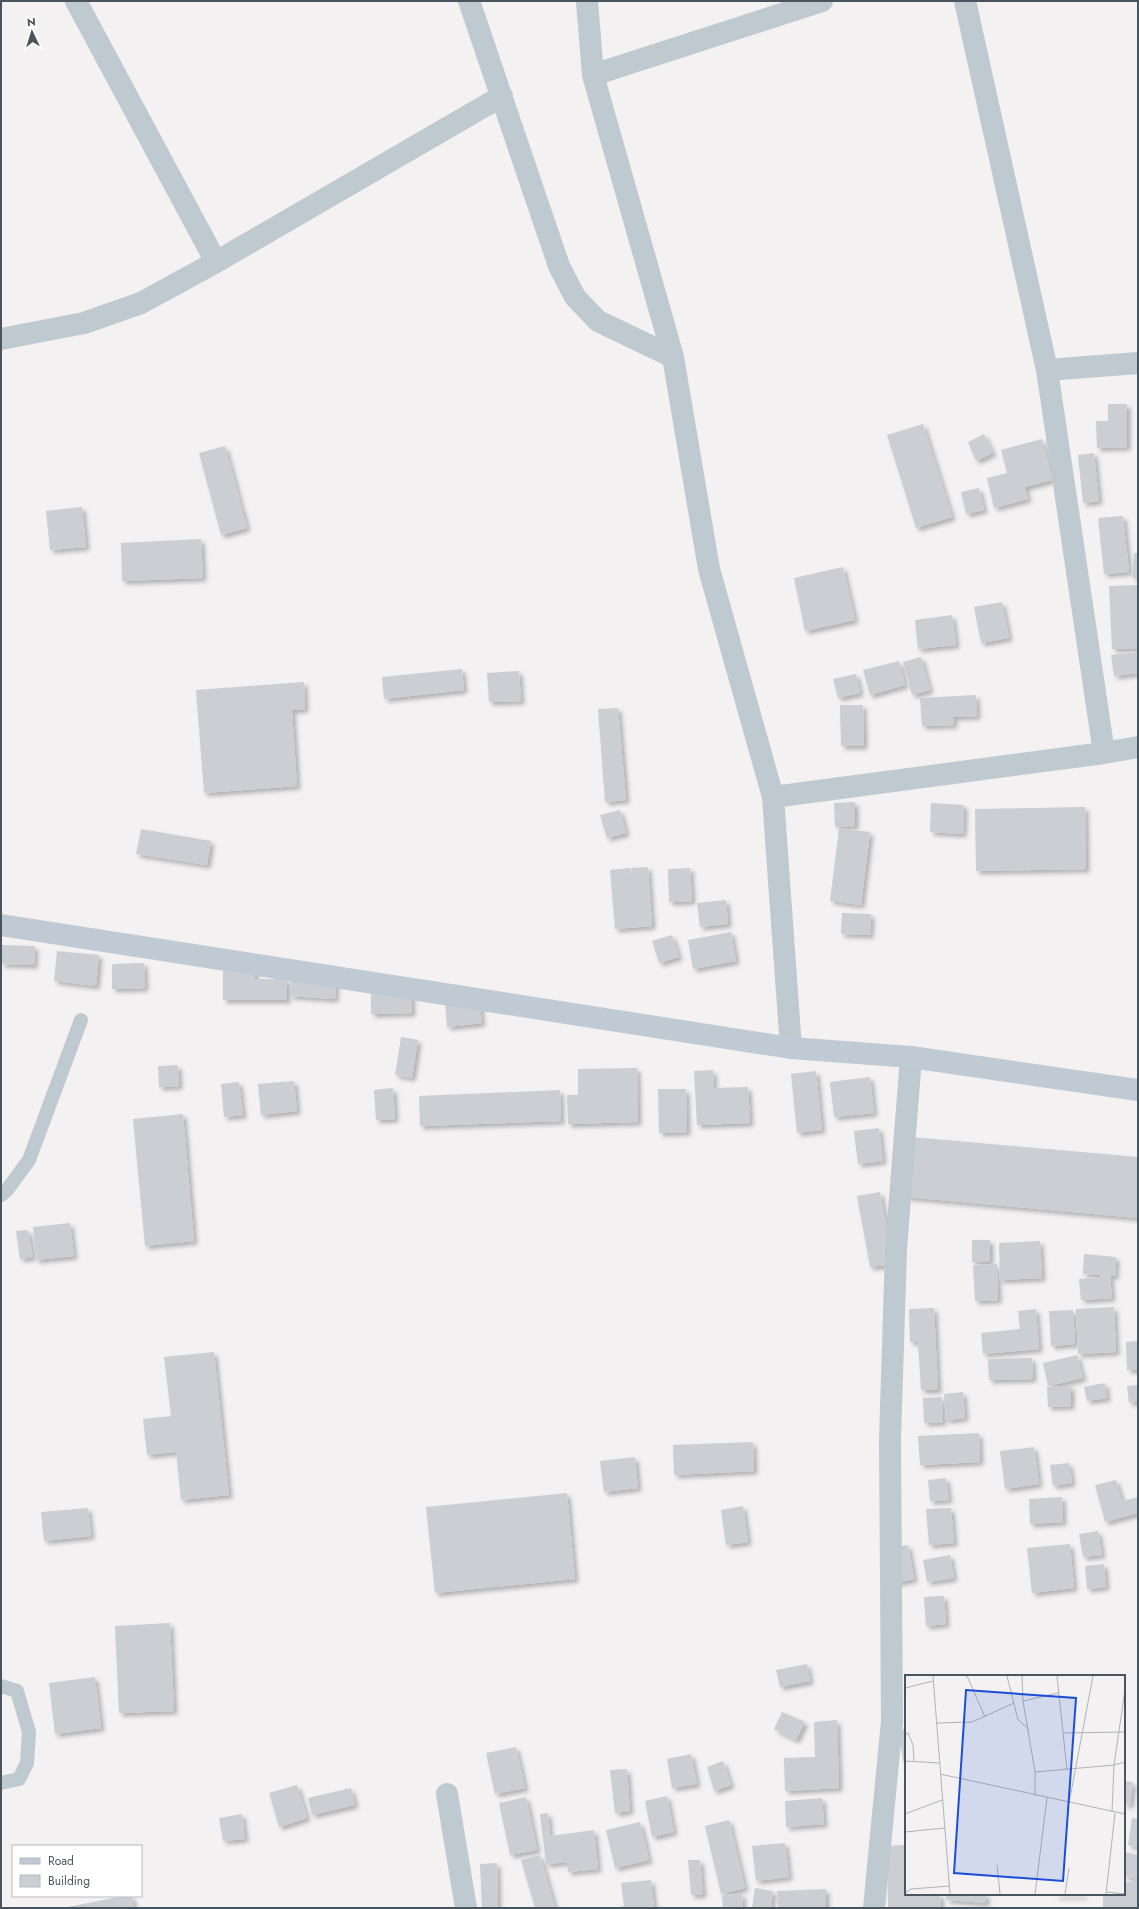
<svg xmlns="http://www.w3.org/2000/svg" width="1139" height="1909" viewBox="0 0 1139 1909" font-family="Jost,sans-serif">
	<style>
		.building { fill: #cbced3; filter: url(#shadow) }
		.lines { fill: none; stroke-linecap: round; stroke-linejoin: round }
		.lane { stroke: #bfc9d0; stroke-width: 14 }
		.street { stroke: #bfc9d0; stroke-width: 22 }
		.secondary { stroke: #bfcad4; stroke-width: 22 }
		.inset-road { fill: none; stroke: #afb3b7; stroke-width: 1 }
		.view { fill: #1d4ed8; fill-opacity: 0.15; stroke: #1d4ed8; stroke-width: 2 }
		.inset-edge { fill: none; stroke: #48555f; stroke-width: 2 }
	</style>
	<defs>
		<filter id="shadow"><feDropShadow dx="3.5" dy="3.5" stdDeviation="2" flood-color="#0004"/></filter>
	</defs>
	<rect width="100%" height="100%" fill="#f3f1f1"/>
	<path class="building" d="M1108,404H1127V447L1097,448L1096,421H1108Z
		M923,424L952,517L916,528L887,435Z
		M984,434L993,453L976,461L968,442Z
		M1042,439L1052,480L1025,487L1028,499L994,508L987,478L1007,473L1001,450Z
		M225,446L247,528L221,535L199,453Z
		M1094,453L1099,501L1083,503L1078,455Z
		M979,488L984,510L966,514L961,492Z
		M82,507L86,547L50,550L46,511Z
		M1123,516L1129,572L1104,574L1098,518Z
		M201,539L203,578L122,581L121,543Z
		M1134,553H1138V578H1132Z
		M843,567L855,620L805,631L794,578Z
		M1138,585V648L1112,649L1109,586Z
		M1002,602L1009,638L981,643L974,607Z
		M952,615L956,645L918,649L915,620Z
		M1138,652V673L1114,676L1111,655Z
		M921,657L930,690L912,695L903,662Z
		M899,661L905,685L870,695L863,670Z
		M462,669L464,690L384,699L382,677Z
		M519,671L521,701L489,702L487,673Z
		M856,674L860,693L838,698L833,679Z
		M304,682L305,709L292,710L297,786L204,793L196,690Z
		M976,695L977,716L953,717L954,725L922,726L920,698Z
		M840,705H863L864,746H841Z
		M618,708L626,800L605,802L598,709Z
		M855,802V826L835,827L834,803Z
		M931,803L964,805L963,834L930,832Z
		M1085,807L1086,869L976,871L975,809Z
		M620,810L626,833L607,838L600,815Z
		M839,828L870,832L861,905L830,901Z
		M141,829L211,841L207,865L136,854Z
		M648,867L652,926L615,929L610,870L630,868L635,920L631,868Z
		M690,868L692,901L669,902L668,869Z
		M726,900L728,924L700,927L697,903Z
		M842,913L871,914L870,935L841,934Z
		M731,932L736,961L693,969L688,940Z
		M672,935L679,957L659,963L652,941Z
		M1,945L35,946L34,965L1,964Z
		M57,951L99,955L96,986L54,981Z
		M144,963L145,988L112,989V964Z
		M223,963H255V979H287V1000H223Z
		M291,971L336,973L335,999L290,996Z
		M411,983L412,1013L371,1014V984Z
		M479,999L482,1023L447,1027L445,1003Z
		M401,1037L418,1040L412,1078L395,1075Z
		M178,1065L179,1086L159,1087L158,1066Z
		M637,1068L638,1122L568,1124L567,1095H578V1069Z
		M713,1070L714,1088L748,1087L750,1123L697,1125L694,1071Z
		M816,1071L822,1130L797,1133L791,1074Z
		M870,1077L874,1113L834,1117L830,1082Z
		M294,1081L297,1111L261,1115L258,1084Z
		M239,1082L243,1115L224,1117L221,1084Z
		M393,1088L395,1119L376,1120L374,1090Z
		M658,1089H686L687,1132L659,1133Z
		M560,1090L561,1121L420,1126L419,1096Z
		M183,1114L194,1241L145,1246L133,1119Z
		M879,1128L883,1161L858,1164L854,1131Z
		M911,1137L1138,1157V1218L906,1197Z
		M880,1192L893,1264L870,1267L857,1196Z
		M70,1223L74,1256L36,1260L33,1227Z
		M28,1230L33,1257L20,1259L16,1231Z
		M972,1240H990V1262H972Z
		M1040,1241L1042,1278L1000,1280L999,1243Z
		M1084,1254L1116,1257L1115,1276L1083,1274Z
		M997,1264L998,1300L975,1301L973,1265Z
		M1110,1276L1112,1298L1081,1300L1079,1279Z
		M1114,1307L1116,1352L1078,1354L1076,1309Z
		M934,1308L938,1390H921L918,1342H910L909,1309Z
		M1036,1309L1039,1349L983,1354L981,1333L1020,1329L1018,1311Z
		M1073,1310L1075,1344L1051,1346L1049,1311Z
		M1138,1341V1370H1127L1126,1342Z
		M214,1352L229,1495L181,1500L176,1452L147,1455L143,1419L171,1416L164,1357Z
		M1077,1355L1083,1378L1048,1386L1043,1363Z
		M1032,1358L1033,1379L989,1380L988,1359Z
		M1105,1383L1107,1398L1087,1401L1084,1387Z
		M1138,1385V1401L1129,1403L1127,1386Z
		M1071,1386V1406L1048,1407L1047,1387Z
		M963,1392L965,1418L946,1420L944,1394Z
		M942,1397L943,1422L924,1423L923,1398Z
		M979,1433L980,1462L920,1465L918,1436Z
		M753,1442L754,1471L674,1475L673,1445Z
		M1034,1447L1039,1484L1005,1489L1000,1451Z
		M635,1457L638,1488L604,1492L600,1461Z
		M1069,1463L1072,1483L1053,1486L1050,1465Z
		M946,1478L949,1500L930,1501L928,1480Z
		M1116,1480L1122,1501L1138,1497V1513L1105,1522L1095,1485Z
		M567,1493L575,1579L435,1593L426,1507Z
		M1062,1497L1063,1522L1030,1524L1029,1499Z
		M743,1506L748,1542L726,1545L721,1510Z
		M88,1508L91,1536L44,1541L41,1512Z
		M951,1508L954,1543L929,1545L926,1509Z
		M1098,1531L1102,1555L1083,1557L1079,1534Z
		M1070,1544L1074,1588L1032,1593L1027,1548Z
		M908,1545L914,1579L896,1583L890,1548Z
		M950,1555L954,1578L927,1582L923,1560Z
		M1104,1564L1106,1587L1087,1589L1085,1566Z
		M944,1596L946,1624L926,1626L924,1597Z
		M170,1623L174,1711L119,1713L115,1626Z
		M807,1664L810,1681L780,1687L776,1670Z
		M95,1677L101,1728L55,1734L49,1683Z
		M782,1712L805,1722L796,1740L774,1729Z
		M837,1720L839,1788L785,1791L784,1758L815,1757L814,1722Z
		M906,1729V1761H903L898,1730Z
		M516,1747L525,1788L495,1794L486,1753Z
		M691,1754L697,1784L672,1788L667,1759Z
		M723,1761L731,1785L714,1791L707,1767Z
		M627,1769L630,1811L615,1813L610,1770Z
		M1124,1781L1133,1782L1130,1805L1124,1804Z
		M297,1785L307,1818L279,1827L269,1793Z
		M351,1788L355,1805L312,1815L308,1798Z
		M667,1796L674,1832L652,1837L645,1801Z
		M526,1797L537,1850L510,1855L499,1803Z
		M822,1798L824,1824L786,1827L785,1801Z
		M548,1813L550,1836L594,1830L598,1869L568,1872L567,1862L546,1864L540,1814Z
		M242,1814L245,1839L223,1841L219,1818Z
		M1132,1818L1138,1819V1847L1128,1845Z
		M729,1820L745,1888L721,1894L705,1826Z
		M640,1822L649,1860L615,1868L606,1830Z
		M785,1843L789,1877L756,1881L752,1846Z
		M906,1845V1894H940L941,1907L888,1908L887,1846Z
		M1124,1852L1138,1855V1879L1124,1876Z
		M540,1855L555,1908H535L521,1860Z
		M688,1860H700L703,1894L691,1895Z
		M497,1863L498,1908H482L480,1864Z
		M651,1880L654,1908H615L624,1906L621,1883Z
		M1138,1881V1908H1103V1894H1124V1882Z
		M755,1888L773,1891L771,1908H752Z
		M826,1889V1908H778L777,1891Z
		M742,1894L743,1908H723L722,1895Z
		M946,1894H986V1903L946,1900Z
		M1055,1894H1084V1896H1055Z
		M123,1896H132L134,1908H63Z"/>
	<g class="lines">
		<path class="lane" d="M1,1195L7,1190L29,1160L81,1020
			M1,1686L17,1691L29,1732L27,1763L19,1779L1,1783"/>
		<path class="street" d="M76,1L216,262
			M469,1L559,266L575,297L598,321L673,357
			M587,1L593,75L673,357L709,569L773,797L791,1048
			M965,1L1047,370L1104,753
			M593,75L822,1
			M1,339L84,323L141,303L216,262L502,96
			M1047,370L1138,363
			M773,797L1104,753L1138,747
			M447,1794L466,1908
			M874,1908L892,1721L890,1440L896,1249L911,1057"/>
		<path class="secondary" d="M1,925L791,1048L911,1057L1138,1090"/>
	</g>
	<g transform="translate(905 1675)">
		<rect width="220" height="220" fill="#f3f1f1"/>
		<path class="inset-road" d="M28,1L45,219M62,1L80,42M102,1L113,45L124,54M117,1L118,26L130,97V121M152,1L162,95M0,13L28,6M118,26L153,18M32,48L67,47L109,28M159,58L220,57M0,60L3,58L8,70L9,86M0,86L34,88M130,97L209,90L220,87M35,99L220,139M164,128L188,1M207,137L209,90L220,15M0,139L37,125M0,157L40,153M0,186V199M92,190L95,219M202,217L219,219M0,218L6,214L45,211M130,219L142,123M160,219L164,193M201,219L210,138"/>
		<path class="view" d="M61,15L171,23L158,206L49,198Z"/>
		<rect width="220" height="220" class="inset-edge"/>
	</g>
	<rect width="1139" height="1909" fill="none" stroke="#48555f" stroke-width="4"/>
	<rect x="12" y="1845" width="130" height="52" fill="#ffffff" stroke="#b6bbbf"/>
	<rect x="20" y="1858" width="20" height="6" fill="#bfcad4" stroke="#b6bbbf"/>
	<text x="48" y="1865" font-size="12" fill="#48555f">Road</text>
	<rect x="20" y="1875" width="20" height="12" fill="#cbced3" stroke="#b6bbbf"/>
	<text x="48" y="1885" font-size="12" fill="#48555f">Building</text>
	<g transform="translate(32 32) rotate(356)" stroke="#ffffff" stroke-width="3" paint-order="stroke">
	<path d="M0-3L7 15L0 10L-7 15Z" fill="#48555f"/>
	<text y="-6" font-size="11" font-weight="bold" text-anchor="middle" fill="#48555f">N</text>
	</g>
</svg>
